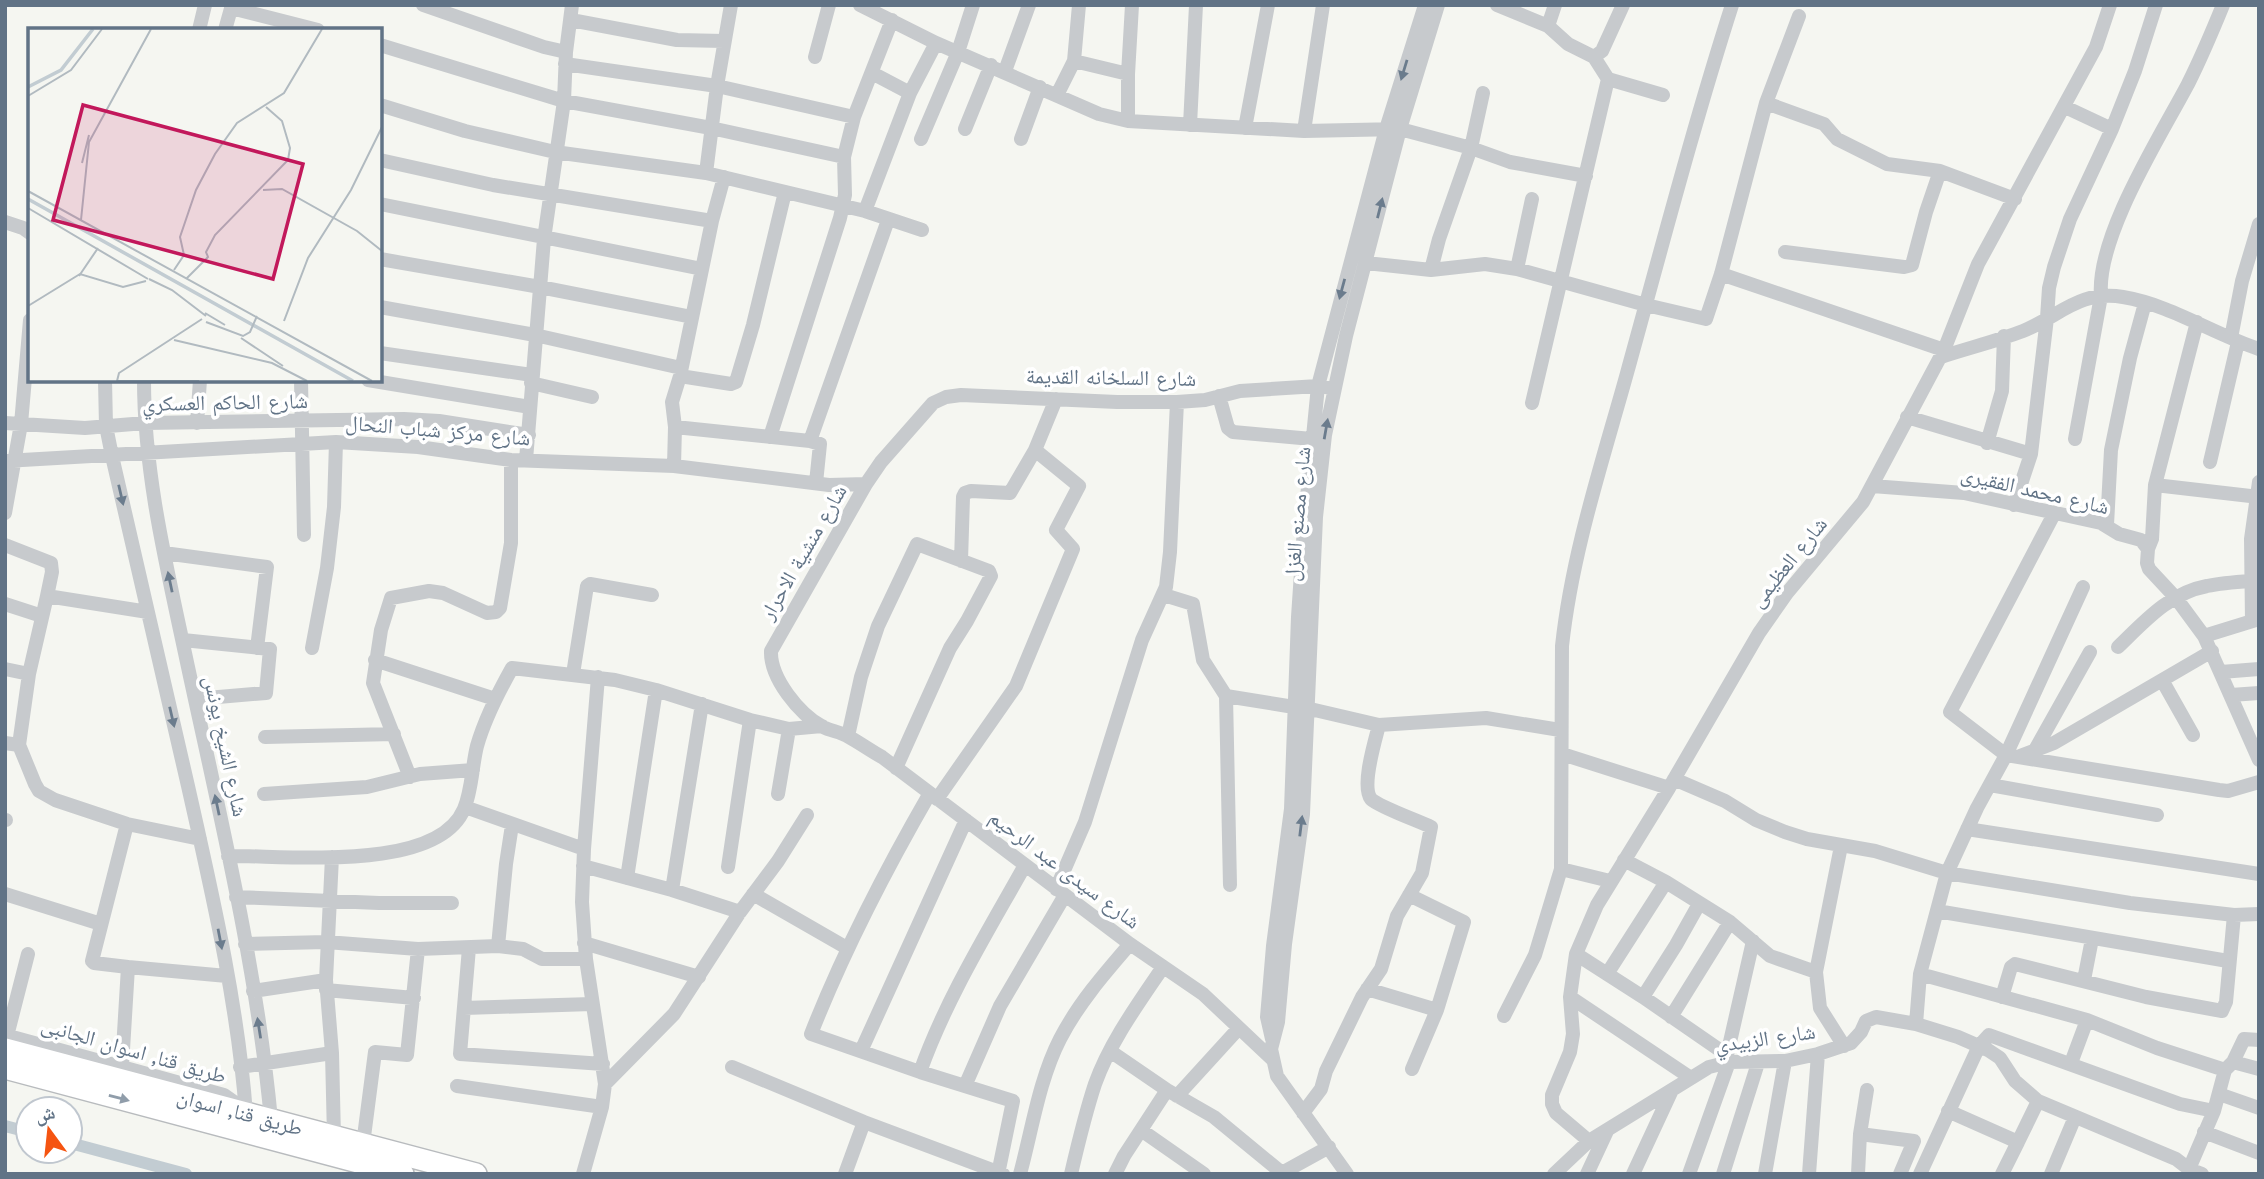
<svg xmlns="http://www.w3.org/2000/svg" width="2264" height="1179" viewBox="0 0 2264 1179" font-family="'Work Sans','Noto Naskh Arabic',sans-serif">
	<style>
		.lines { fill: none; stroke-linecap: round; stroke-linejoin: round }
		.canal { stroke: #c2ccd2; stroke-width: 12 }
		.highway-casing { stroke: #b8bbbe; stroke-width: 24 }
		.minor { stroke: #c7cacd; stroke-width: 14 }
		.highway { stroke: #fff; stroke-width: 21 }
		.oneway { fill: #6b7c8d }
		.oneway2 { fill: #909daa }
		.labels { text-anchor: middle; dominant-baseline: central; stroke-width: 7; stroke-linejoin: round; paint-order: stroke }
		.street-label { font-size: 21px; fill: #617386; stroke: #fff }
		.inset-river { fill: none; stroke: #c2ccd2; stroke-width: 3.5 }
		.inset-road { fill: none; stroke: #b1bac0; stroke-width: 2 }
		.view { fill: #c2185b; fill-opacity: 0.15; stroke: #c2185b; stroke-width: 3.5 }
		.inset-edge { fill: none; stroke: #617386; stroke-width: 3.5 }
	</style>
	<rect width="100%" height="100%" fill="#f5f6f1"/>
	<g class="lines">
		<path class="canal" d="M5,1126L28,1132
			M70,1143L186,1174"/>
		<g class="highway-casing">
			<path id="highway" d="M5,1049L476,1174
				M5,1068L403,1174"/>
		</g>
		<path class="minor" d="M423,5L544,47L566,52
			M860,5L936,43L1099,114L1128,121L1304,131
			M1323,5L1304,131L1400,129L1471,148L1510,162L1586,176
			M1497,5L1548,26L1568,44L1594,57L1608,79L1663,95
			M231,8L318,30
			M571,20L677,40L724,41
			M1548,26L1555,5
			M199,30L205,5
			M225,30L232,5
			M380,45L564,101L711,128L844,157
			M815,57L829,5
			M1594,57L1602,51L1623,5
			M1074,61L1128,74
			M565,64L717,86L854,117
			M1005,71L1029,5
			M872,73L910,93
			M1057,95L1074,61L1079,5
			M1766,103L1824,124L1837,139L1887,164L1940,171L2015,199
			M380,105L465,131L555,152L706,173L865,211L922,230
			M2065,107L2112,129
			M1128,121V74L1132,5
			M1190,125L1196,5
			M1245,128L1268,5
			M965,129L991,65
			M921,139L958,52L973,5
			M1021,139L1040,87
			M380,160L493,185L712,221
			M706,173L717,86L731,5
			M380,204L702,269
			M865,211L910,93L936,43
			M5,222L23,228L30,233
			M1785,252L1904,267L1912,265L1926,212L1940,171
			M380,259L540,287L692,317
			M1366,263L1431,270L1485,264L1517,269L1646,305L1706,319L1721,274L1766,103L1799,16
			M1517,269L1532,199
			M1431,270L1439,239L1471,148L1483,93
			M1721,274L1944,350
			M380,307L535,335L681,368
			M2231,338L2242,281L2259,224
			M380,353L532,375
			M1941,357C1968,348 1997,341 2023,331C2060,316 2079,290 2123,297C2171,305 2213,334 2259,349
			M680,376L731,384L736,382L753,325L785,192
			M105,380L106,426L112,456C137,566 163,676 188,786C212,893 238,1004 246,1114
			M144,380C144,477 168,572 188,667C220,816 257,968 271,1120
			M301,380L304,535
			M368,380L530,407
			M531,383L592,397
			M1219,396L1228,428L1233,432L1312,439
			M1532,403L1608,79
			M1907,417L2031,454
			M5,423L85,428L145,423L404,419L439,421L529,435
			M197,423L200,380
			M675,427L810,441L820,444L816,483
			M770,437L840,218L845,195L844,157L854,117L892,20
			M2075,439L2101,296C2096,237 2160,137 2188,84C2201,58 2212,32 2223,5
			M810,441L888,220
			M1987,443L2002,391L2004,336
			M526,460L544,239L564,101L566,52L572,5
			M5,461L336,442L418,447L511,460L674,466L829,485L866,484
			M2210,462L2238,342
			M674,466L675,427L672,402L680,376L712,221L724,177
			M2155,485L2259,497
			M1872,486L1964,493L2101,523L2119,534L2141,540L2148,549L2147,563L2149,569L2176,598L2204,636L2259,760
			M2014,505L2031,454L2047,318L2049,288L2054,267L2070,219L2112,129L2135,71L2156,5
			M5,513L21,424L30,320
			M2054,514L1950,712L2006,755L2219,790L2228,791L2259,782
			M2107,525L2111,450L2130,358L2145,303
			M5,545L51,563L52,572L47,596
			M2148,549L2152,539L2155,485L2197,322
			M164,553L267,567L257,648
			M961,561L963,497L965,493L971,491L1010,493L1035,450L1056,399
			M1164,595L1193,604L1203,660L1226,696L1230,885
			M5,604L42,616
			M2252,621L2251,539L2259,482
			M2204,636L2259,619
			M183,640L270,649L266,693L195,699
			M2118,647C2144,622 2169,593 2207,586C2221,583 2236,582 2251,581
			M312,648L327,568L334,507L336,442
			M375,660L495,699
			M5,669L29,674
			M2221,672L2259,669
			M573,674L587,586L590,584L652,595
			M2162,680L2193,735
			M2231,695L2259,693
			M1226,696L1294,707
			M1306,708L1379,725L1486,718L1560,730
			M750,720L789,729L822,726
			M848,736L861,677L878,626L917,544L989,571L991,576L967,621L950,648L896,768
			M265,737L394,734
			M5,743L19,745L29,674L47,596L148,612
			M19,745L35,784L39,791L55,800L127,824L200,839
			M2035,750L2090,652
			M1562,754L1669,788
			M2020,756L2054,743L2212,651
			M410,777L373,683L381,630L391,598L429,591L443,593L487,613L496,612L500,608L511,543V460
			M1674,779L1725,801L1756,820L1785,832L1807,839L1875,851L1947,873L2130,903L2234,915L2259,914
			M1990,785L2157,815
			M930,793C885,871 844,950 811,1034L920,1072L1013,1101L998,1174
			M264,794L367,787L420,774L473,770
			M778,794L789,729
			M937,799L1016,686L1073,549L1056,530L1079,486L1035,450
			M465,807L584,849
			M5,820H6
			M127,824L92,961L94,963L128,967
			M1967,829L2259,874
			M228,856C286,855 437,873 464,809C472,790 472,766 477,746C485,718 498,693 512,668L615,680L656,690L750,720L728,867
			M332,857L326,980L332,1053L334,1137
			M1624,860L1666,882L1730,922L1770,956L1816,972L1841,846
			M583,866L672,890L740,912
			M1561,869L1610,881
			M627,878L656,690
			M1056,889L1085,822L1142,640L1166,587L1170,552L1177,402
			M672,890L702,704
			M5,894L101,924
			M753,894L847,948
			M1409,895L1464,922L1437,1010L1412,1069
			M236,897L379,903H452
			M1937,911L2228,961
			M584,943L699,977
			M245,944L326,942L418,949L498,946L523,949L542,959H586
			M498,946L506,864L512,825
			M469,948L460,1054L603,1064
			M1576,954L1643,997L1727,1055
			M1816,972L1820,1008L1844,1046
			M1607,974L1666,882
			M1920,974L2087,1020L2157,1048L2225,1070
			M2084,980L2092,939
			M1367,989L1437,1010
			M326,990L414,998
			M253,991L326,980
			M1570,997L1691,1078
			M1643,997L1676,945L1699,904
			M2002,997L2011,967L2015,964L2146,997L2222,1011L2226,1002L2234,915
			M464,1008L592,1004
			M1504,1016L1535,955L1561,869L1562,646C1572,553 1602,463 1627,373C1661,250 1693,127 1732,5
			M1671,1017L1730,922
			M1916,1024L1920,974L1947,873L1977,808L2006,755L2083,587
			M5,1035L224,1095L241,1107
			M7,1036L28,954
			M1272,1039L1267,1017L1273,946L1291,809L1298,617L1304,528L1318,386L1386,129L1425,5
			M861,1051L966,820
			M1110,1051L1167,1090L1214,1117L1282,1173L1329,1147
			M1272,1059L1203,994L1130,944L882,757C871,751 860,743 849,737C841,732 831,731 823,727C799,714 770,678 771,651L866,484L881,462L933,403L946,397L961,395L1117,402H1177L1205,400L1240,391L1318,386L1333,388
			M2233,1062L2259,1069
			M2071,1063L2087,1020
			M122,1066L128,967L227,976
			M240,1067L332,1053
			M732,1067L864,1122L1003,1174
			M920,1072C946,999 987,933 1025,865
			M605,1084L674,1014L740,912L778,861L807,815
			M457,1086L602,1107
			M965,1086L1000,1006L1065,895
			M2219,1094L2259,1108
			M1177,1096L1239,1028
			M1948,1111L2018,1142L2002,1174
			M1303,1113L1321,1089L1326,1071L1362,997L1381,969L1397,916L1422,873L1431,827C1419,821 1379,807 1371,799C1361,786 1375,741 1379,725
			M1141,1130L1204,1174
			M2204,1132L2259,1153
			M1860,1134L1914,1141L1900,1174
			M1589,1141L1556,1113L1552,1104V1095L1570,1052L1573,1034L1570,997L1576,954L1597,905L1669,788L1759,633L1787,593L1863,502L1944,350L1978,264L2096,47L2110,5
			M2018,1142L2038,1101
			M362,1152L375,1052L407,1055L418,949
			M2189,1169L2214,1111L2225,1070L2233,1062L2244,1039L2259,1040
			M583,1174L602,1107L605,1084L586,959L582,902L584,849L598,677
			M845,1174L864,1122
			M1020,1174C1032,1130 1039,1080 1060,1039C1078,1004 1104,974 1130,944
			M1071,1174C1078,1144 1085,1114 1095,1084C1110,1042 1138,1004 1163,967
			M1115,1174L1124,1156L1167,1090
			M1347,1174L1277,1076L1271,1049L1278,1022L1285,944L1303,814L1316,517L1325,435L1346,336L1400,129L1438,5
			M1554,1174L1589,1141L1709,1067L1729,1062L1785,1061L1818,1054L1851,1043L1861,1032L1866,1021L1876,1017L1916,1024L1958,1037L1988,1050L2000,1058L2015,1081L2038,1101L2176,1159L2189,1169L2202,1174
			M1587,1174L1607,1131
			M1633,1174L1672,1090
			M1689,1174L1729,1062L1727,1055L1753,941
			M1723,1174L1758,1063
			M1765,1174L1785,1061
			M1809,1174L1818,1054
			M1858,1174L1860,1134L1867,1090
			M1920,1174L1979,1046L1989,1035L2180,1104L2214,1111
			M2051,1174L2075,1117"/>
		<use href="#highway" class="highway"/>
	</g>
	<defs><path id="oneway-solid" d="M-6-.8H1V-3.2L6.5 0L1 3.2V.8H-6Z" transform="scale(1.75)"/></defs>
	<g class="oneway">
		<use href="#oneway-solid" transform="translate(1404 70) rotate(107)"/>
		<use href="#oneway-solid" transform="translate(1380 208) rotate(-76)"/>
		<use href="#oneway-solid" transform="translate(1342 289) rotate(105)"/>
		<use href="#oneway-solid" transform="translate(1326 429) rotate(-80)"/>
		<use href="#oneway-solid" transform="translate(121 495) rotate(77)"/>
		<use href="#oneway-solid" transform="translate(170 582) rotate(-102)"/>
		<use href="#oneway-solid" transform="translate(172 717) rotate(77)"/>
		<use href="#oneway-solid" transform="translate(217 805) rotate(-102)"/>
		<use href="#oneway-solid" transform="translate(1301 826) rotate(-83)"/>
		<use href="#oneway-solid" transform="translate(220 939) rotate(79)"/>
		<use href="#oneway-solid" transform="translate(259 1028) rotate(-99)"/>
	</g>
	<use class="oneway2" href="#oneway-solid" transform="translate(119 1098) rotate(15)"/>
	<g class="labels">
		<g class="street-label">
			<text transform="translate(1111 377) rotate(1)">شارع السلخانه القديمة</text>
			<text transform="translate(225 402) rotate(-1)">شارع الحاكم العسكري</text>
			<text transform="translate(438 430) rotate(5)">شارع مركز شباب النحال</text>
			<text transform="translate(2035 490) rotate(13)">شارع محمد الفقيرى</text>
			<text transform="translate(1297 514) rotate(-85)">شارع مصنع الغزل</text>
			<text transform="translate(803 552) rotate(-60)">شارع منشية الاحرار</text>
			<text transform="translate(1788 562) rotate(-51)">شارع العظيمى</text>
			<text transform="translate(226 746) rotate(78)">شارع الشيخ يونس</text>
			<text transform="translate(1065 869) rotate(37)">شارع سيدى عبد الرحيم</text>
			<text transform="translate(1765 1038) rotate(-8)">شارع الزبيدي</text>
			<text transform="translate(134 1050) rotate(16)">طريق قنا, اسوان الجانبى</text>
			<text transform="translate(240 1112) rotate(15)">طريق قنا, اسوان</text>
		</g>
	</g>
	<g transform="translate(28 28)">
		<rect width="354" height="354" fill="#f5f6f1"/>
		<path class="inset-river" d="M0,59L33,42L65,1M0,171L325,353"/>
		<path class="inset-road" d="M0,68L43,42L74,1M54,135L61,107M235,162L254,161L329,203L354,223M0,163L344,353M0,180L120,251M53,192L61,114L123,1M146,242L156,227L152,209L168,162L187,126L209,95L256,65L294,1M51,248L70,220M159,250L180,229L178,224L187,207L260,132L262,120L254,93L238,79M121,251L144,262L178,288M0,278L52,246L95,259L118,253M177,285L197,297M256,293L280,230L323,162L354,99M178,294L215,308L222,304L229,288M213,310L255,338M146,312L244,335L279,353M89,353L91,345L174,291M90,353H171"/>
		<path class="view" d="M55,77L275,136L245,251L25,192Z"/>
		<rect width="354" height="354" class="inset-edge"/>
	</g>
	<rect width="2264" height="1179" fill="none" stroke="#617386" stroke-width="14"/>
	<g transform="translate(49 1130) rotate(345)"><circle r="33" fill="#ffffff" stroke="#c0c7cf" stroke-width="2"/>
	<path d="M0-5L12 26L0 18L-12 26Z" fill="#f55411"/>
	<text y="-10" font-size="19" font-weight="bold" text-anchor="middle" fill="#617386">ش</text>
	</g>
</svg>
